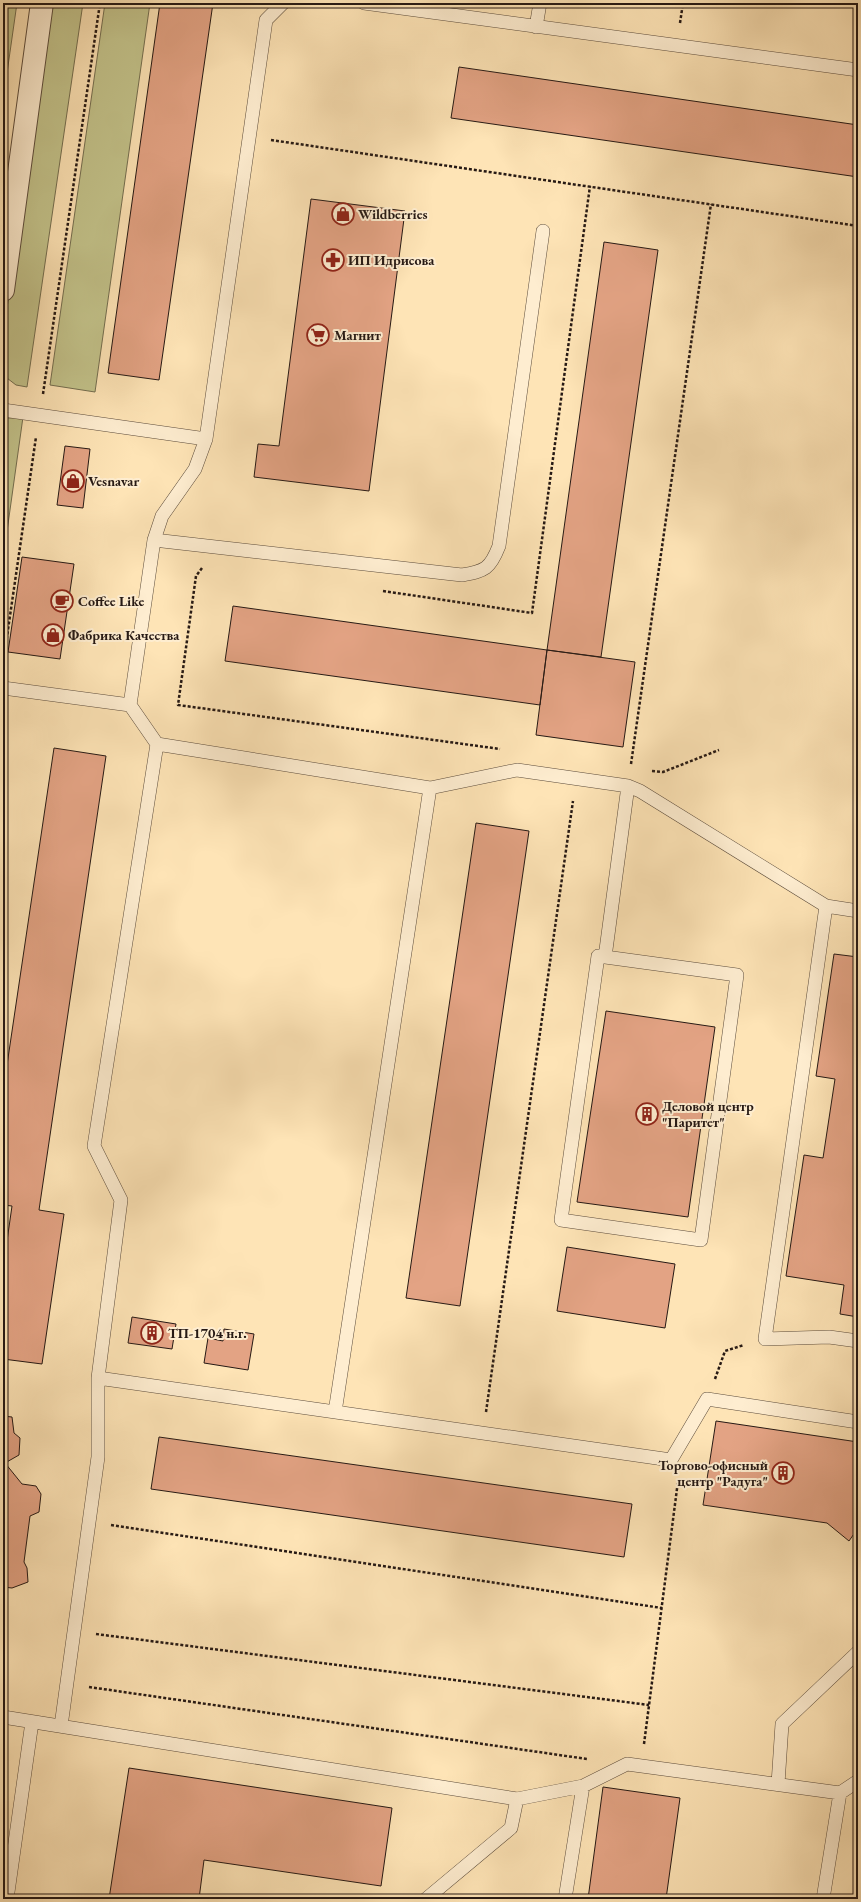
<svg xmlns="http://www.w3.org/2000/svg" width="861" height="1902" viewBox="0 0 861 1902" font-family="'EB Garamond',serif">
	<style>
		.green { fill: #c3c38b; stroke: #746e50 }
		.building { fill: #e3a384; stroke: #261914 }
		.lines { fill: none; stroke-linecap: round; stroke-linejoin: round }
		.lane-casing { stroke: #5c4c3c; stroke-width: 14 }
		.street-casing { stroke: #5c4c3c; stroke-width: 24 }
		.path { stroke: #261914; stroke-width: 2.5; stroke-dasharray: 3 2; stroke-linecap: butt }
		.lane { stroke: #feedd0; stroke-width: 13 }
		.street { stroke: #feedd0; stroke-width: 22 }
		.labels { text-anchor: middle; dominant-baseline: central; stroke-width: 4; stroke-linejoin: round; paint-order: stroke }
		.poi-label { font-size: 14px; font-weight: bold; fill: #261914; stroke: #feedd0; text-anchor: start }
	</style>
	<rect width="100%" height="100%" fill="#fee4b6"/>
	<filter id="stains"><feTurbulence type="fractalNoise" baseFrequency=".005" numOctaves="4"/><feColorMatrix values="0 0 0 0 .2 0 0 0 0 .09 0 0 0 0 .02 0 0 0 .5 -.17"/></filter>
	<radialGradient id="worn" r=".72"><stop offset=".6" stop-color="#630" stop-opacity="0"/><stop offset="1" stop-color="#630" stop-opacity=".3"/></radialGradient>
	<path class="green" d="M3,3H17L3,101Z
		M52,3H83L27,387L16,385L3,375V335Z
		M105,3H150L95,392L50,385Z
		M23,417L3,560V420L8,418Z"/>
	<path class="building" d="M160,3H213L159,380L108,373Z
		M459,67L858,125V177L451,118Z
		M311,199L405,211L369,491L254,477L258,444L279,446Z
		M604,242L658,250L601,657L547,650Z
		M65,446L90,449L83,508L57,505Z
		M22,557L74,564L60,659L8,652Z
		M233,606L547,650L540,705L225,661Z
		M547,650L635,662L623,747L536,735Z
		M54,748L106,756L39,1210L64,1214L42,1364L3,1359V1269L12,1206L3,1205V1092Z
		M476,823L529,831L460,1306L406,1298Z
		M834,954L858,957V1317L840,1314L844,1285L786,1276L804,1155L823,1158L835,1079L816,1076Z
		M606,1011L715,1027L688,1217L577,1202Z
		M567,1247L675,1264L665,1328L557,1311Z
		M132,1317L176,1324L172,1349L128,1343Z
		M224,1329L254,1334L248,1370L204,1363L208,1338L223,1341Z
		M3,1416L12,1417L14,1433L20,1438L19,1455L5,1463L22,1484L36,1486L41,1494L39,1512L30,1516L24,1562L27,1568L28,1582L12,1588L3,1587Z
		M716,1421L858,1442V1528L849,1541L827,1523L703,1505Z
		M159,1437L632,1504L624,1557L151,1489Z
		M129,1768L392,1808L381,1886L204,1860L199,1899H109Z
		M603,1787L680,1798L666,1899H588Z"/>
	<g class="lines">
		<g class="lane-casing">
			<path id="lane" d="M364,3L858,70
				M536,27L540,3
				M3,410L206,439L266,20L283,3
				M154,540L462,575C485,571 490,569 499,546L543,231
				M3,688L130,705
				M157,744L430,788L517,770L628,786L640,791L826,906L858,911
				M826,906L765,1339L829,1337L858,1341
				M598,956L737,975L701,1240L561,1220Z
				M605,957L628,786
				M98,1378L671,1460L707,1399L858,1422
				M335,1412L430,788
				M3,1717L517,1799L583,1786L627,1764L840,1793L858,1781
				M61,1726L98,1457V1378L121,1200L94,1146L157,744L130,705L154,540L162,516L195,469L206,439
				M778,1784L782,1724L858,1652
				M7,1899L32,1722
				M426,1899L511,1828L517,1799
				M565,1899L583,1786
				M823,1899L840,1793"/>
		</g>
		<g class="street-casing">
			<path id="street" d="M3,290L42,3"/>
		</g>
		<path class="path" d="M680,23L683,3
			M271,140L858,226
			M43,394L100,3
			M202,568L196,576L178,705L500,749
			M383,591L532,613L590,186
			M3,664L36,437
			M631,764L711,204
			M652,771L663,772L719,750
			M715,1379L725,1351L744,1345
			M486,1412L573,801
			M111,1525L662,1608
			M96,1634L649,1705
			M89,1687L587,1759
			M644,1744L678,1481"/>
		<use href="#lane" class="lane"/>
		<use href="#street" class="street"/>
	</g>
	<defs>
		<g id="shop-ring" transform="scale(1.15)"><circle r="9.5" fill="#feedd0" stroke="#8f2418" stroke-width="1.5"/><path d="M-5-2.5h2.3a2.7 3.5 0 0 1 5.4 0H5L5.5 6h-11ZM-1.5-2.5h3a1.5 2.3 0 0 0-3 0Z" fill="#8f2418"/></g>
		<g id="pharmacy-ring" transform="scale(1.15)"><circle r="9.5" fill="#feedd0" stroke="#8f2418" stroke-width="1.5"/><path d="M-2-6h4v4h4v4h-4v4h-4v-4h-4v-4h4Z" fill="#8f2418"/></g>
		<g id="supermarket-ring" transform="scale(1.15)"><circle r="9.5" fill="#feedd0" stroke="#8f2418" stroke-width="1.5"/><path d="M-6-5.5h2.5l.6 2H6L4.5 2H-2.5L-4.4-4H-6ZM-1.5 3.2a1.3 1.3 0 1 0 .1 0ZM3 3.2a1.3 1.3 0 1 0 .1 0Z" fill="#8f2418"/></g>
		<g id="cafe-ring" transform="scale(1.15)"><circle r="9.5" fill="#feedd0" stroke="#8f2418" stroke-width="1.5"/><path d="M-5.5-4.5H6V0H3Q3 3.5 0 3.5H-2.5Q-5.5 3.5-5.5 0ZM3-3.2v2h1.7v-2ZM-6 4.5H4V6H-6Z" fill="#8f2418"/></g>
		<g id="building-ring" transform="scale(1.15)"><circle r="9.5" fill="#feedd0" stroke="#8f2418" stroke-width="1.5"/><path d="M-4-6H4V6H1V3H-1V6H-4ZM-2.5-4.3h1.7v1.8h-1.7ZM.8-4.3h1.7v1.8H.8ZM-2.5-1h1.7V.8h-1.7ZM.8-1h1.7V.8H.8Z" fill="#8f2418"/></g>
	</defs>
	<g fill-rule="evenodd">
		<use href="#shop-ring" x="343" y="214"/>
		<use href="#pharmacy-ring" x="333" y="260"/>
		<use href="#supermarket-ring" x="318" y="335"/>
		<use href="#shop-ring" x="73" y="481"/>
		<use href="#cafe-ring" x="62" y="601"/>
		<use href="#shop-ring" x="53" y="635"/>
		<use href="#building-ring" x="647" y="1114"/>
		<use href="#building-ring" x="152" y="1333"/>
		<use href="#building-ring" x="783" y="1473"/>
	</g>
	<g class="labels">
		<g class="poi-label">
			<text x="358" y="214">Wildberries</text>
			<text x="348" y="260">ИП Идрисова</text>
			<text x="334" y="335">Магнит</text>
			<text x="88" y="481">Vesnavar</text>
			<text x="78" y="601">Coffee Like</text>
			<text x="68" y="635">Фабрика Качества</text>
			<text x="662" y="1106">Деловой центр<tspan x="662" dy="16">"Паритет"</tspan></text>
			<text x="168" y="1333">ТП-1704 н.г.</text>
			<text x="768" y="1465" text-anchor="end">Торгово-офисный<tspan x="768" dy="16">центр "Радуга"</tspan></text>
		</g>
	</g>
	<rect width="861" height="1902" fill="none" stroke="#fee4b6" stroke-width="16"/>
	<rect x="4" y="4" width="853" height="1894" fill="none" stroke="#261914" stroke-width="2"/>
	<rect x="8" y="8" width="845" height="1886" fill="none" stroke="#261914"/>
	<rect width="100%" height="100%" filter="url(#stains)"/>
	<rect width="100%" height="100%" fill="url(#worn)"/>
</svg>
